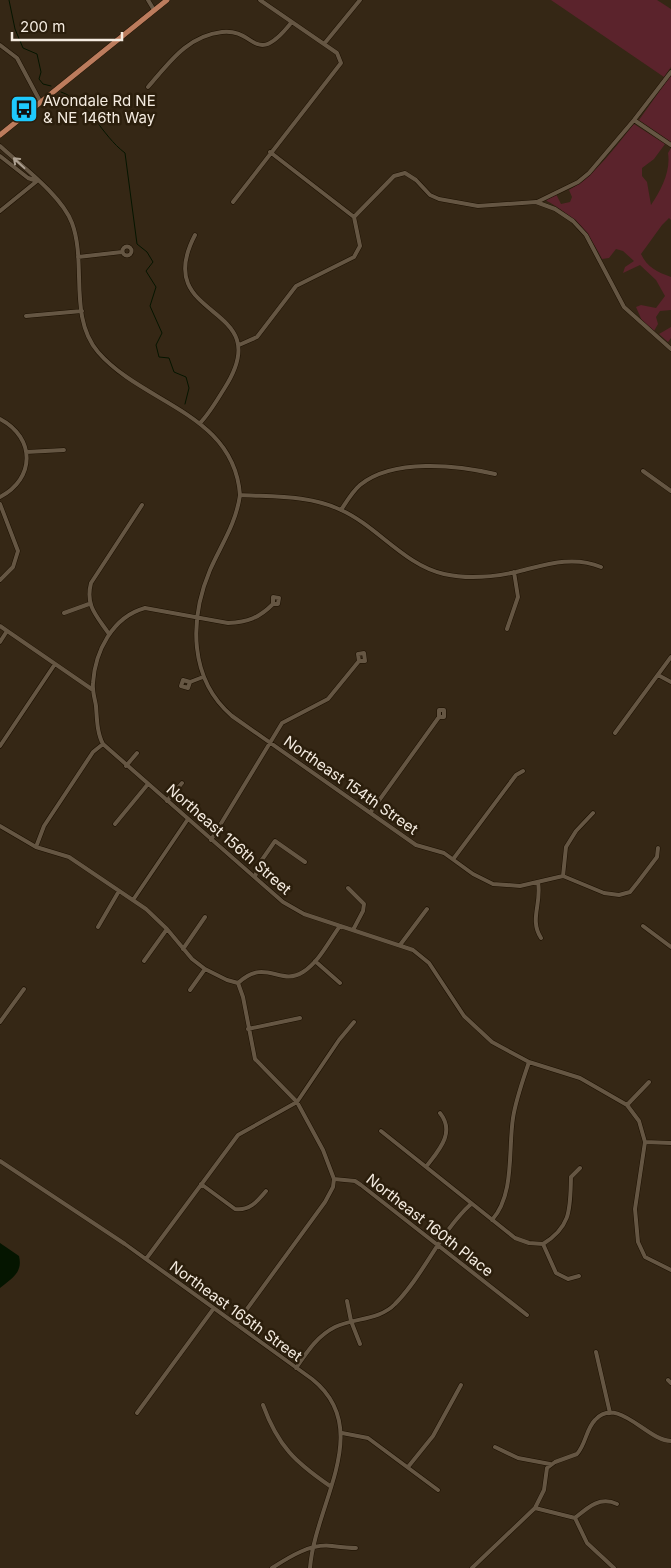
<svg xmlns="http://www.w3.org/2000/svg" width="671" height="1568" viewBox="0 0 671 1568" font-family="Inter,sans-serif">
	<style>
		.green { fill: #5b232c }
		.water { fill: #051500 }
		.lines { fill: none; stroke-linecap: round; stroke-linejoin: round }
		.stream { stroke: #051500; stroke-width: 1 }
		.minor-casing { stroke: #1c1001; stroke-width: 5 }
		.major-casing { stroke: #1c1001; stroke-width: 6 }
		.minor { stroke: #655643; stroke-width: 4 }
		.major { stroke: #bc7c5d; stroke-width: 5 }
		.oneway { stroke: #ada192 }
		.labels { text-anchor: middle; dominant-baseline: central; stroke-width: 5; stroke-linejoin: round; paint-order: stroke }
		.poi-label { font-size: 15px; fill: #f5ece1; stroke: #2b1e0c; text-anchor: start }
		.street-label { font-size: 15px; fill: #f5ece1; stroke: #2b1e0c }
	</style>
	<rect width="100%" height="100%" fill="#352715"/>
	<path class="green" d="M551,0H657L671,9V67L664,77Z
		M671,75V142L639,120Z
		M634,124L665,144L654,159L642,168V176L647,182L651,205C661,190 671,171 668,153L671,148V220L669,218L662,225L641,254C647,267 657,272 671,277V310L660,311L656,317L658,324L654,331L643,323L636,307L641,305L656,308L665,296L656,280L640,265L623,273L625,267L634,261L623,251L616,249L609,258L602,259C588,231 575,217 547,201L546,199L556,194L561,204L570,202L572,197L569,190C596,175 615,147 634,124Z
		M671,327V338L668,342L659,334Z"/>
	<path class="water" d="M0,1243L19,1256C23,1273 12,1278 0,1288Z"/>
	<g class="lines">
		<path class="stream" d="M9,0L15,29L23,48L37,54L41,72L39,79L43,84L51,86
			M61,92C90,102 101,135 125,153L137,244L147,252L153,262L146,271L156,287L150,306L162,333L156,345L159,357L169,358L174,372L186,377L189,388L185,404"/>
		<g class="minor-casing">
			<path id="minor" d="M148,0L154,10
				M324,44L360,0
				M0,45L17,58L41,103
				M148,87C169,63 187,36 222,32C256,28 254,69 291,23
				M634,120L671,145
				M0,146C22,166 62,196 72,223C87,263 68,317 98,352C143,404 234,413 240,495C273,497 310,495 341,510C377,526 404,565 444,574C466,579 493,577 516,572C545,565 572,555 601,567
				M270,152L354,217
				M0,156L28,178L37,181
				M233,202L341,63L337,53L260,0
				M537,202L578,182L589,173L634,120L671,72
				M0,211L37,181
				M354,217L394,176L405,173L416,180L430,195L439,199L478,206L536,202L555,209L573,221L586,235L624,307L671,349
				M195,235C149,323 281,301 224,389C217,400 209,414 200,423
				M122.5 251a4.5 4.5 0 1 1 9 0a4.5 4.5 0 1 1-9 0Z
				M78,257L122,252
				M26,316L82,311
				M239,345L257,337L296,286L354,257L360,246L354,217
				M0,419C36,438 35,479 0,497
				M26,452L64,450
				M643,471L671,491
				M240,495C236,524 221,545 210,570C189,620 189,679 232,716L416,845L444,853L473,874L493,884L520,886L563,876L604,893L619,895L630,892L638,882L657,857L658,848
				M0,504L18,551L13,567L0,580
				M341,510C347,501 352,492 360,485C393,458 457,465 495,474
				M273,604V597L279,598L278,604H273C259,618 248,622 228,623L145,608C112,617 95,652 93,683C92,691 95,699 96,706C97,719 97,733 103,744L283,902L304,914L413,950L429,963L464,1016L492,1042L529,1062L580,1078L627,1105L639,1121L645,1142L635,1209L638,1242L645,1257L671,1270
				M64,613L89,604
				M0,626L93,690
				M507,629L518,597L514,572
				M109,634C97,616 85,606 91,583L142,505
				M0,642L7,631
				M658,675L671,682
				M190,682L183,680L181,686L188,688L190,682L203,677
				M615,733L671,657
				M0,746L55,664
				M126,766L137,753
				M167,801L182,783
				M370,813L439,717V710H444V717H439
				M115,824L148,784
				M0,826L36,847L69,857L146,909L167,929L192,959L205,969L227,980L238,983
				M211,840L282,723L328,699L359,661L358,654L364,653L365,661H359
				M36,847L44,826L93,752L103,744
				M454,858L516,775L523,771
				M563,876L566,847L576,831L593,813
				M255,877L259,864L275,841L305,862
				M538,882C542,904 529,919 541,938
				M348,888L364,904L363,911L353,930
				M133,900L188,819
				M643,926L671,947
				M98,927L119,891
				M400,945L427,909
				M183,949L205,917
				M144,961L167,929
				M315,961L340,983
				M238,983L243,997L255,1059L297,1102L323,1150L334,1179L355,1181L361,1185L527,1315
				M238,983C266,957 280,987 303,972C319,962 329,941 340,926
				M190,990L205,969
				M0,1022L24,989
				M248,1029L300,1018
				M627,1105L649,1082
				M381,1131L515,1238L529,1243L543,1244L556,1273L568,1279L579,1276
				M645,1142L671,1143
				M0,1161L125,1244L312,1379C375,1429 315,1503 310,1568
				M426,1167C438,1151 456,1133 440,1113
				M201,1184L235,1209C249,1211 257,1202 266,1191
				M492,1220C515,1194 508,1150 513,1118C516,1099 523,1080 529,1062
				M543,1244C572,1226 570,1208 571,1177L580,1168
				M146,1259L238,1135L297,1102L339,1040L354,1022
				M347,1301L351,1321L360,1344
				M236,1324L325,1202L333,1187L334,1179
				M596,1352L610,1413
				M296,1368C307,1352 317,1336 335,1327C354,1318 380,1320 395,1304C424,1275 440,1232 471,1204
				M668,1380L671,1383
				M263,1405C278,1446 295,1462 330,1486
				M137,1413L214,1308
				M342,1433L368,1438L438,1490
				M495,1447L518,1458L550,1464
				M408,1467L433,1436L461,1385
				M535,1508L575,1518L587,1543L614,1568
				M575,1518C588,1507 600,1496 617,1504
				M272,1568C289,1557 311,1543 332,1546C340,1547 347,1548 356,1548
				M472,1568L535,1508L544,1490L547,1468L555,1462L577,1454C586,1444 586,1429 595,1420C618,1395 647,1441 671,1441"/>
		</g>
		<g class="major-casing">
			<path id="major" d="M0,135L167,0"/>
		</g>
		<use href="#minor" class="minor"/>
		<use href="#major" class="major"/>
	</g>
	<defs><path id="oneway-shaft" d="M-6 0H5M1.5-3L5.5 0L1.5 3" fill="none" stroke-width="1.6" stroke-linecap="round" stroke-linejoin="round" transform="scale(1.25)"/></defs>
	<use class="oneway" href="#oneway-shaft" transform="translate(19 163) rotate(-137)"/>
	<defs>
		<g id="bus-square" transform="scale(1.4375)"><rect x="-9" y="-9" width="18" height="18" rx="4" fill="#1ec9fd" stroke="#2b1e0c"/><path d="M-5-6H5V4H4V6H2V4H-2V6H-4V4H-5ZM-3.5-4V0h7V-4ZM-3.5 1.2v1.5H-2V1.2ZM2 1.2v1.5H3.5V1.2Z" fill="#111"/></g>
	</defs>
	<g fill-rule="evenodd">
		<use href="#bus-square" x="24" y="109"/>
	</g>
	<g class="labels">
		<g class="poi-label">
			<text x="43" y="100">Avondale Rd NE<tspan x="43" dy="17">&amp; NE 146th Way</tspan></text>
		</g>
		<g class="street-label">
			<text transform="translate(351 785) rotate(35)">Northeast 154th Street</text>
			<text transform="translate(229 839) rotate(41)">Northeast 156th Street</text>
			<text transform="translate(430 1225) rotate(38)">Northeast 160th Place</text>
			<text transform="translate(236 1311) rotate(36)">Northeast 165th Street</text>
		</g>
	</g>
	<path d="M12 32v8h110v-8" fill="none" stroke="#f5ece1" stroke-width="2.5"/>
	<text x="20" y="32" font-size="15" fill="#f5ece1" stroke="#2b1e0c" stroke-width="4" paint-order="stroke">200 m</text>
</svg>
